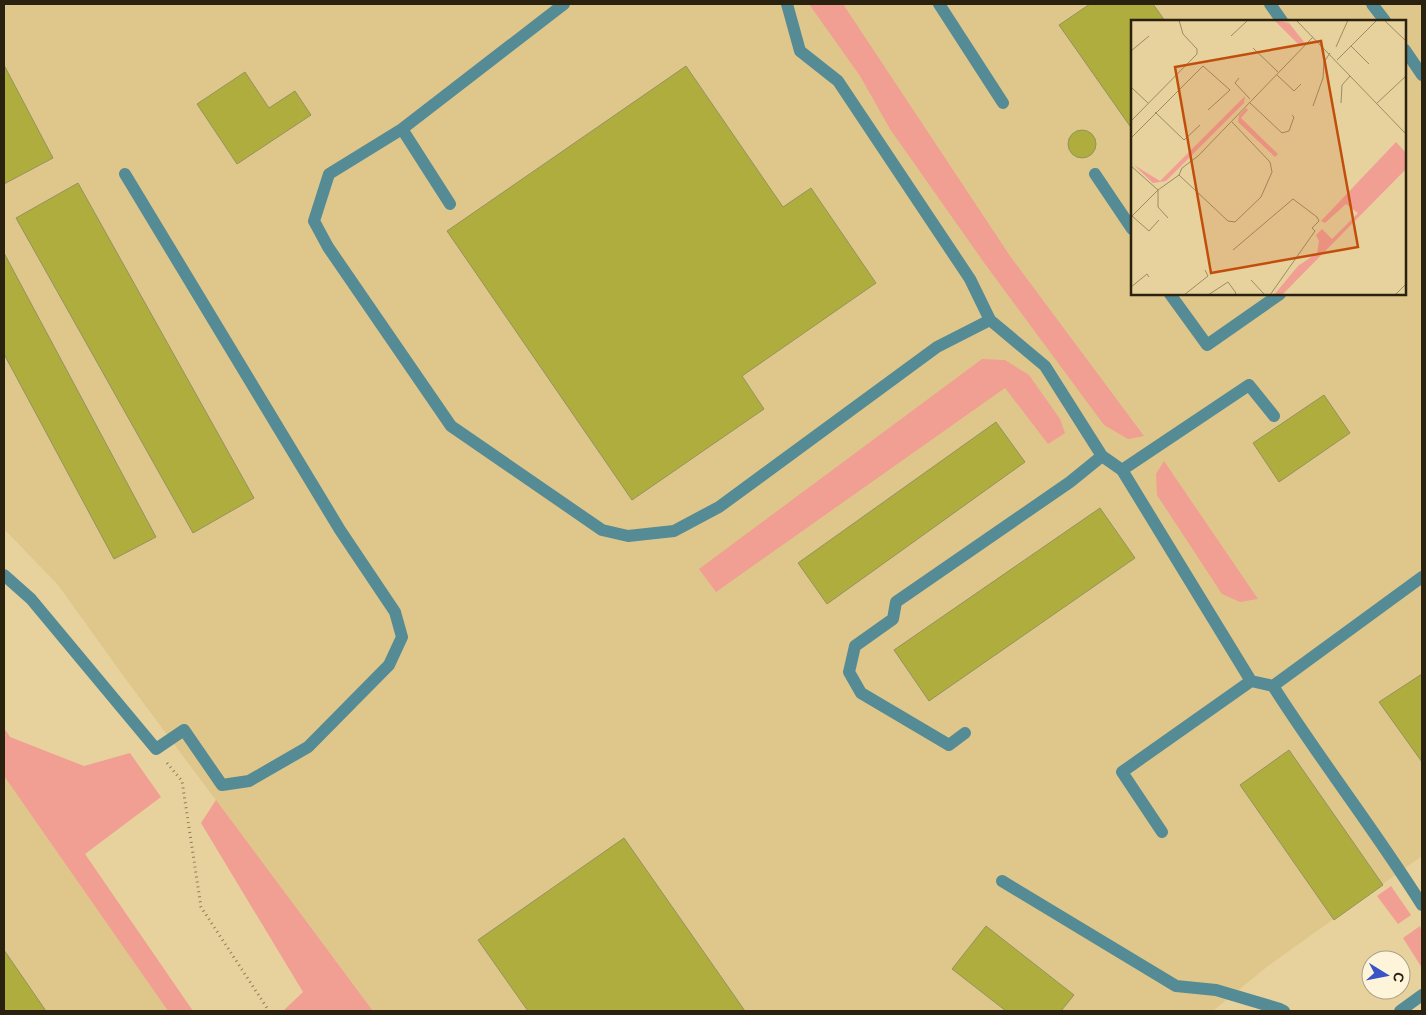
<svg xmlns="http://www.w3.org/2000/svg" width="1426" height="1015" viewBox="0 0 1426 1015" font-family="'DM Sans',sans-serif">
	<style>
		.built { fill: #dfc78c; fill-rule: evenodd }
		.green { fill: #f19e93 }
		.building { fill: #afad3e; stroke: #93935f }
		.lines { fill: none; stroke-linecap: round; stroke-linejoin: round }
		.path { stroke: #8b7d58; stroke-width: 3; stroke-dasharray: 1 4; stroke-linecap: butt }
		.minor { stroke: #558b94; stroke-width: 12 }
		.inset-road { fill: none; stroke: #9b8c64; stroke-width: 1 }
		.view { fill: #c24e0c; fill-opacity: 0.15; stroke: #c24e0c; stroke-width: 2.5 }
		.inset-edge { fill: none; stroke: #2a220e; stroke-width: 2.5 }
	</style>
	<rect width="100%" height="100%" fill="#e7d29e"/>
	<path class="built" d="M4,4H1422V856L1268,966L1213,1011H373L127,681L58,585L4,529ZM1132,21H1405V294H1132Z
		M4,776L168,1011H4Z"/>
	<path class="green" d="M809,4H843L1010,256L1144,436L1128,439L1104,425L985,264L890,129L860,76Z
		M982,359L1005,360L1029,375L1060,419L1065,433L1048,444L1005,388L716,592L699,569Z
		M1164,461L1258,599L1240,602L1222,594L1157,495L1156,474Z
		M4,728L10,737L84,766L130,753L161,797L85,854L193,1011H168L4,776Z
		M216,800L373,1011H283L303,992L201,823Z
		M1391,886L1411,915L1398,924L1377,896Z
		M1420,926L1422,933V968L1403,938Z"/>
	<path class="building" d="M1090,4H1153L1165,21H1132V129L1059,25Z
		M4,65L53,158L4,184Z
		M686,66L783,207L811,188L876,283L742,376L764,409L632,500L447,231Z
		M245,72L269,108L295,91L311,115L237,164L197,104Z
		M1068 144a14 14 0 1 1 28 0a14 14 0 1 1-28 0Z
		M78,183L254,498L193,533L16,218Z
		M4,253L156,537L114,559L4,354Z
		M1324,395L1350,433L1279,482L1253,443Z
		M996,422L1025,462L827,604L798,563Z
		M1100,508L1135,558L929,701L894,650Z
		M1422,674V762L1379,702Z
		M1289,750L1383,885L1334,920L1240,785Z
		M624,838L745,1011H528L478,940Z
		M986,926L1074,995L1061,1011H1006L952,969Z
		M4,950L46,1011H4Z"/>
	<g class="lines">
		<path class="path" d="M167,763L182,781L201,907L269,1011"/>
		<path class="minor" d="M564,4L402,129L329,174L314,221L328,247L451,426L602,530L628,536L674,531L719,507L937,347L990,320
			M787,4L800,51L838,81L970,279L990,320L1045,366L1102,456L1122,470L1251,681L1273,686C1320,760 1375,830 1422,905
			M939,4L1003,103
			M1270,4L1282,21
			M1372,4L1385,21
			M1405,50L1422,75
			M402,129L450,204
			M1095,174L1132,229
			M1170,294L1207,345L1280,294
			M1122,470L1249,385L1274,416
			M4,575L31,599L156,749L184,730L222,785L249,781L308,747L389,665L402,637L395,612L340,530L125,174
			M1273,686L1422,577
			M965,733L949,745L861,693L849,672L855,646L893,619L896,602L1070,482L1102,456
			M1162,832L1122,772L1251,681
			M1002,881L1176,986L1216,990L1280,1009L1284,1011
			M1400,1011L1422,995"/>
	</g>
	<g transform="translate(1131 20)">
		<rect width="275" height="275" fill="#e7d29e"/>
		<path d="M143,0L158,3L173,22L169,26ZM114,76L113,83L35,161L22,163L3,145L29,161ZM115,88L117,90L110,98L147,134L144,137L107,102L108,95ZM265,122L275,133V149L151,275H143L167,246L186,233L188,221L185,215L191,209L201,219L227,193L215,184L194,203L190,201Z" fill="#f19e93"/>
		<path class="inset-road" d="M165,0L275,114M253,0L275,21M100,16L117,0M220,26L238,44M205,27L217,0M122,28L147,52M0,31L18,16M206,40L246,0M146,55L163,71L170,64M108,58L104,63L119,79M0,67L17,83M118,82L151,113L158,111L163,97L161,95M210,83L211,65L219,56M245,84L275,56M182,86L192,58L193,42L199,33M24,92L53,120L69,105M0,101L66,34V29L52,14L48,0M0,118L72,46L99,70L77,90M0,146L27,170V187L37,198M48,155L97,201L104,202L130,177L141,152L139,142L101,102M1,196L18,211L28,200M0,197L27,170L48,155L51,148L67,136L182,17M102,230L162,179L186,197L188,201L181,208L184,211L139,275M120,260L134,275M0,267L16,254L18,257M53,275L77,256L74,250M77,275L97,262L105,273L103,275M264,275L275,264"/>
		<path class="view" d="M190,21L227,227L80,253L44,47Z"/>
		<rect width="275" height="275" class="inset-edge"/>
	</g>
	<rect width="1426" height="1015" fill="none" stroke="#2a220e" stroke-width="10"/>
	<g transform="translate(1386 975) rotate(100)"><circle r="24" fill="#fef4da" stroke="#a9a088"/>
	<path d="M0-4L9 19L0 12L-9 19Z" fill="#3854c6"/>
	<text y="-8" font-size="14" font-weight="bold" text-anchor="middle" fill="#2a220e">С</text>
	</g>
</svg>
